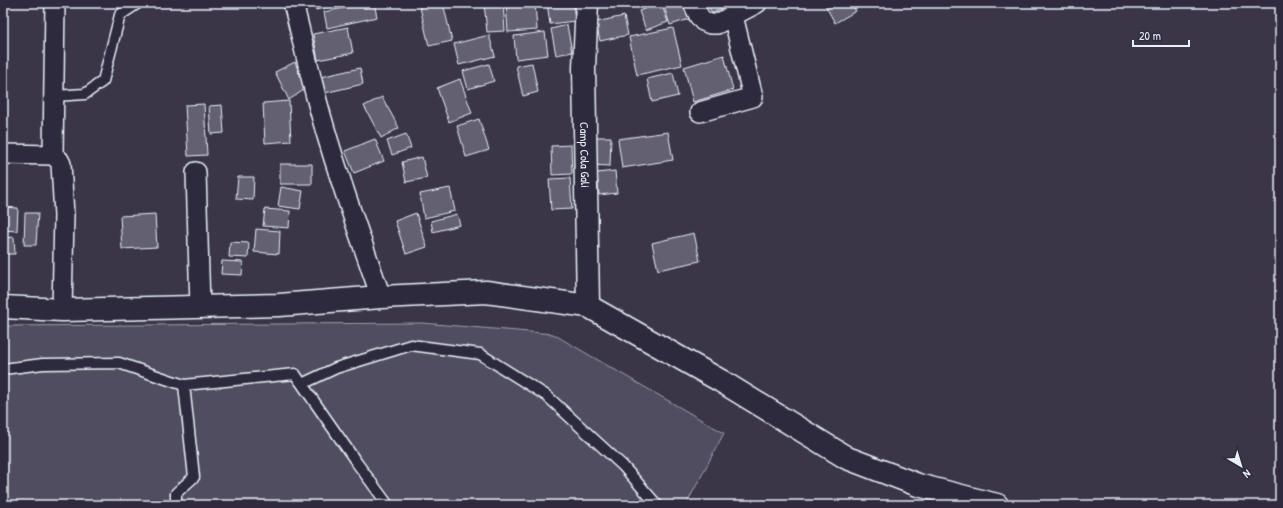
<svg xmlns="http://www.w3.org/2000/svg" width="1283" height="508" viewBox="0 0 1283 508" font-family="'Patrick Hand',sans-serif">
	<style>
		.green { fill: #504e5f; stroke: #9ca0ac }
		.building { fill: #636171; stroke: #e8f1f8 }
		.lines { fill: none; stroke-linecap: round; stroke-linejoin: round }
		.service-casing { stroke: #e8f1f8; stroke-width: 13 }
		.minor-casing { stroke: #e8f1f8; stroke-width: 22 }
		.tertiary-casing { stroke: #e8f1f8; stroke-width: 25 }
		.service { stroke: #2f2a3d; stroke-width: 10 }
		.minor { stroke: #2f2a3d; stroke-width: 19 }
		.tertiary { stroke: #2f2a3d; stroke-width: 22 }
		.labels { text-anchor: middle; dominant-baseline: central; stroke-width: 3.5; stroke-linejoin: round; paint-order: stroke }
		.street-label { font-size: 12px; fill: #e8f1f8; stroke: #2f2a3d }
	</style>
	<rect width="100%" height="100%" fill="#3a3648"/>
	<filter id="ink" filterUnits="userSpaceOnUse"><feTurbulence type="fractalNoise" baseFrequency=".025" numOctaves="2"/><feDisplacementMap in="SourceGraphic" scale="8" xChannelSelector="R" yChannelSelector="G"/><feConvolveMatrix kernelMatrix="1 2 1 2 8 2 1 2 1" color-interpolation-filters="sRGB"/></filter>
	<g filter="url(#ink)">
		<path class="green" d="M422,323L553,334L724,433L686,505H3V326Z"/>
		<path class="building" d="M314,3H342L316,10Z
			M368,3H374L377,17L327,28L324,12Z
			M393,3H409L394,6Z
			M419,3H443L452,41L429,46Z
			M484,3H503L505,31L487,32Z
			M506,3H535L537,30L508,32Z
			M547,3H573L575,21L550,24Z
			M607,3H629L608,8Z
			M659,3H661L668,22L646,30L639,11Z
			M663,3H688L693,18L670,25Z
			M707,3H732L712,13Z
			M824,3H851L856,11L835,23Z
			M624,16L628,35L600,41L596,22Z
			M567,25L572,52L556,55L551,29Z
			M348,27L353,53L318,60L313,34Z
			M673,28L682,65L637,75L629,37Z
			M545,32L548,55L516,59L514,36Z
			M489,35L495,56L459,65L454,44Z
			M724,55L733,90L693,102L684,67Z
			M295,62L305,89L289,100L275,72Z
			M532,63L538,92L523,96L516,66Z
			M489,64L494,81L468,89L463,71Z
			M360,68L363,84L320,94L316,78Z
			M673,73L678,96L652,102L647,79Z
			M460,79L472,113L449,122L437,88Z
			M382,97L399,128L381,138L364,106Z
			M289,101L291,141L265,143L263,103Z
			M204,104L207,155L188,156L185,105Z
			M222,105L224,133L211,134L209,106Z
			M479,119L489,150L466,157L457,126Z
			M668,132L673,160L622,168L618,139Z
			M406,134L411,148L392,155L387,141Z
			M592,137H611L610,166L590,165Z
			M375,139L384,161L354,173L345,151Z
			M571,145L572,174L552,175L551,146Z
			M422,157L427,178L406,182L402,162Z
			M280,164H312V184H280Z
			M615,171L617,193L599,195L597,173Z
			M238,177H254L253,200L236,199Z
			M570,178L572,209L551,210L549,179Z
			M281,187L303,191L300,209L278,206Z
			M450,188L455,211L424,218L420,194Z
			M3,207L18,208L17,231L3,230Z
			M265,209L290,211L289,228L263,226Z
			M25,213H38L36,245H24Z
			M416,213L427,247L406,254L395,221Z
			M155,214L157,247L122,249L120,216Z
			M457,214L460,225L433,232L431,221Z
			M256,229L280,231L279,254L254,252Z
			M694,233L700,261L658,270L652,243Z
			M14,237L15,254H3V238Z
			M230,242L249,243L248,258L229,257Z
			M222,261L243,262L242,275L221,274Z"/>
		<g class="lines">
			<g class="service-casing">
				<path id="service" d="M54,96L85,94L103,81L120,15L138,3
					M3,369L43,364L119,363L184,385L194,477L176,493V505
					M302,384L336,368L411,345L480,354L547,396L623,466L657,505
					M184,385L295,374L357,463L388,505"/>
			</g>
			<g class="minor-casing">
				<path id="minor" d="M293,3C301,34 308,66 316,97C334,165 358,231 381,297
					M693,3L699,16L703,21L710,24H717L757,3
					M700,112L753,97L733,16
					M3,154L53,155L59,160L61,164L64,215L62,310
					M53,155L55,3
					M196,172L200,307"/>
			</g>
			<g class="tertiary-casing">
				<g id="tertiary">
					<path id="s1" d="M587,3L584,68L588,306"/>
					<path d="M3,307L62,310L279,305L381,297L486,292L588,306L721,381L847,458L918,485L997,505"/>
				</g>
			</g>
			<use href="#service" class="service"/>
			<use href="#minor" class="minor"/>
			<use href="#tertiary" class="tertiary"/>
		</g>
	</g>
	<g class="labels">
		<g class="street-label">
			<text stroke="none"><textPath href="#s1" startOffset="152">Camp Cola Gali</textPath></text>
		</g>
	</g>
	<rect width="1283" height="508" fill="none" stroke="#2f2a3d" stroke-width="16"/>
	<rect x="8" y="8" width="1267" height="492" fill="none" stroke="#e8f1f8" stroke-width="1.5" filter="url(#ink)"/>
	<g transform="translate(1241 466) rotate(142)" stroke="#2f2a3d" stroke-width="3" paint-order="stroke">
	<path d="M0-3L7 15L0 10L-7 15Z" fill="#e8f1f8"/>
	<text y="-6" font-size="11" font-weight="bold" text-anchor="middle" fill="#e8f1f8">N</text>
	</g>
	<path d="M1133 40v6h56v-6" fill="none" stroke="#e8f1f8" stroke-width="2"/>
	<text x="1139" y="40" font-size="12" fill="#e8f1f8" stroke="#2f2a3d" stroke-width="3" paint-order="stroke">20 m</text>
</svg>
